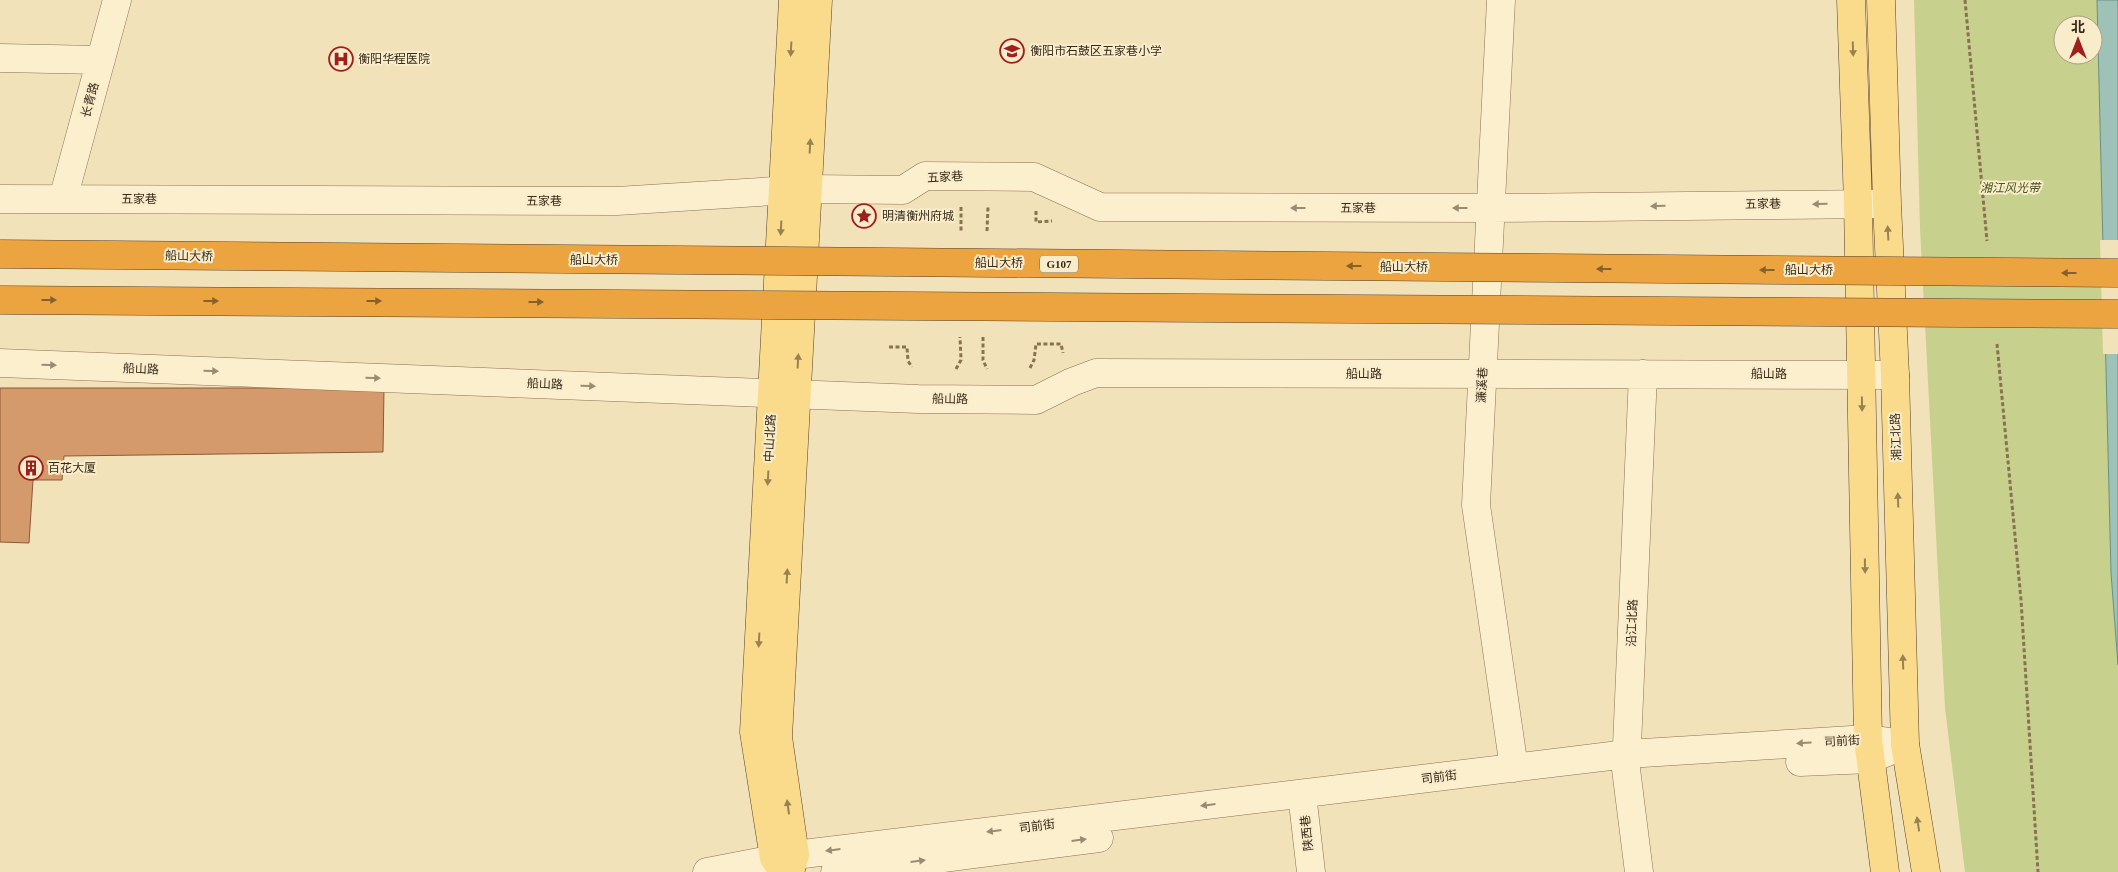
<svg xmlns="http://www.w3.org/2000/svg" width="2118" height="872" viewBox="0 0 2118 872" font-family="'Times New Roman','Noto Sans SC',serif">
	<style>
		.green { fill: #c7d08d; fill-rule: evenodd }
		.water { fill: #9fc2b8; stroke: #669086 }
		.pier { fill: #f2e2ba }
		.building { fill: #d49a6c; stroke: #8b5a36 }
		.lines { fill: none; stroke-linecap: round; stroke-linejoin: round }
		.minor-casing { stroke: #8a7153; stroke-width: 29 }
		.major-casing { stroke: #573f28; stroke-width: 29 }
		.path { stroke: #8a7153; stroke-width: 3; stroke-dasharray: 4 2.5; stroke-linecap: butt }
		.minor { stroke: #fcefcd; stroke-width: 28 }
		.major { stroke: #fadb8c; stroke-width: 28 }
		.highway-bridge-casing { stroke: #573f28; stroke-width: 29; stroke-linecap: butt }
		.highway-bridge { stroke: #eca440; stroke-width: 28 }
		.oneway { fill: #988252 }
		.oneway2 { fill: #9a8c73 }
		.oneway3 { fill: #88602b }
		.labels { text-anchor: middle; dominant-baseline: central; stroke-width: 4; stroke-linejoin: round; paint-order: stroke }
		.shield { fill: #f9ecca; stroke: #71644e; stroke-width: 1 }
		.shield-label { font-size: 11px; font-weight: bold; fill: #372919 }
		.poi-label { font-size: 12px; fill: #372919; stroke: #f9ecca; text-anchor: start }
		.street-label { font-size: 12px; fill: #372919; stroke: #f9ecca }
		.park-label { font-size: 12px; font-style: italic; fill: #46561e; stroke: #f9ecca }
	</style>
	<rect width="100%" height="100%" fill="#f2e2ba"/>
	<path class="green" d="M1914,0H2097L2111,573L2118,665V872H1965L1945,708L1920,228ZM2063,25H2093V55H2063Z"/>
	<path class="water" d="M2097,0H2118V665L2111,573Z"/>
	<path class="pier" d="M2100,240H2118V354H2103Z"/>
	<path class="building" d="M0,388H384L383,452L64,456L62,480H33L29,543L0,542Z"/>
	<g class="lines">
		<g class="minor-casing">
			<path id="minor" d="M1501,0L1476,505L1514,768
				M0,58L101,60
				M0,199L617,201L807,189L903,190L925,176L1034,177L1100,207L1490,208L1883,204
				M63,199L117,0
				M0,363L918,399L1036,400L1072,382L1096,373L1895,375
				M1800,762L1870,759L1892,750
				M1302,794L1311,872
				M707,872L795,855L1627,754L1868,739L1905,744
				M835,872L1099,838
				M1639,872L1626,769L1643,374"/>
		</g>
		<g class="major-casing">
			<path id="major" d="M1851,0L1858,203L1868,739L1885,872
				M1881,0L1887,204L1895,375L1905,744L1926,872
				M784,872L774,858L754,732L793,0
				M790,872L795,855L778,737L818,0"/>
		</g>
		<path class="path" d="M1965,0L1987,241
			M961,207V232
			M1036,211V222L1052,221
			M987,231L988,207
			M983,337V360L987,369
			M1997,344L2021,600L2038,872
			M889,347H907L908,361L912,367
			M1030,368L1034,360L1036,344H1061L1063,353
			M956,369L961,360L960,337"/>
		<use href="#minor" class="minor"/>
		<use href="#major" class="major"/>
		<g class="highway-bridge-casing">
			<path id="highway-bridge" d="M0,254L2118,273
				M0,300L2118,314"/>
		</g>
		<use href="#highway-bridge" class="highway-bridge"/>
	</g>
	<defs><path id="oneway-solid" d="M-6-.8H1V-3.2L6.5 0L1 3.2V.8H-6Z" transform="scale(1.25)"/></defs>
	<g class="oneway">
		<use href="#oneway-solid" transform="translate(791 49) rotate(93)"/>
		<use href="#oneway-solid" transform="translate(1853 49) rotate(88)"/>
		<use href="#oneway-solid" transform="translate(810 146) rotate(-87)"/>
		<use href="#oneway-solid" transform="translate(781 228) rotate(93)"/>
		<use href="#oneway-solid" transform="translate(1888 233) rotate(-93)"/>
		<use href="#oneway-solid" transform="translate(798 361) rotate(-87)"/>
		<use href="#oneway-solid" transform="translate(1862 404) rotate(89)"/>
		<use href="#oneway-solid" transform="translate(768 478) rotate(93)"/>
		<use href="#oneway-solid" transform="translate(1898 500) rotate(-92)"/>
		<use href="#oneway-solid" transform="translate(1865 566) rotate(89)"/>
		<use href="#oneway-solid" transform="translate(787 576) rotate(-87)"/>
		<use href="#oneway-solid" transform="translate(759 640) rotate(93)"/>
		<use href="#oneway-solid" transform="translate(1903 662) rotate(-92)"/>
		<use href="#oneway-solid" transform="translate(788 807) rotate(-98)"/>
		<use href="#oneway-solid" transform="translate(1918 824) rotate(-99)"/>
	</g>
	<g class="oneway2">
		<use href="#oneway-solid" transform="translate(1820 204) rotate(179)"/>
		<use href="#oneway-solid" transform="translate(1658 206) rotate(179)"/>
		<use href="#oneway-solid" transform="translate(1298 208) rotate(-180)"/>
		<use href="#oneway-solid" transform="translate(1460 208) rotate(-180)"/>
		<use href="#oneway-solid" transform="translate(49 365) rotate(2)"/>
		<use href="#oneway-solid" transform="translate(211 371) rotate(2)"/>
		<use href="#oneway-solid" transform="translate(373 378) rotate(2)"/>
		<use href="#oneway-solid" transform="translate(588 386) rotate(2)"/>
		<use href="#oneway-solid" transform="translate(1804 743) rotate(177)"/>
		<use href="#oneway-solid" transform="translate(1208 805) rotate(173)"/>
		<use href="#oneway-solid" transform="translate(994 831) rotate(173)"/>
		<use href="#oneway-solid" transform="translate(1079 840) rotate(-7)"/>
		<use href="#oneway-solid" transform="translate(833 850) rotate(173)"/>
		<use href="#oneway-solid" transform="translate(918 861) rotate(-7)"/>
	</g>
	<g class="oneway3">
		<use href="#oneway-solid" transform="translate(1354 266) rotate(-180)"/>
		<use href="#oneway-solid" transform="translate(1604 269) rotate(-180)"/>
		<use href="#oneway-solid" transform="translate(1767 270) rotate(-180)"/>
		<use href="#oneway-solid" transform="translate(2069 273) rotate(-180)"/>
		<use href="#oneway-solid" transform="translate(49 300)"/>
		<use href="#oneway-solid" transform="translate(211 301)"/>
		<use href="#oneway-solid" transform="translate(374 301)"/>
		<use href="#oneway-solid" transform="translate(536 302)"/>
	</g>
	<defs>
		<g id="school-ring" transform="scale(1.25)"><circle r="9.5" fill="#f9ecca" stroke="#9f1f1d" stroke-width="1.5"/><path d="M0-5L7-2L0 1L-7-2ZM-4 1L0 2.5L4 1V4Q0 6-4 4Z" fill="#9f1f1d"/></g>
		<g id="hospital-ring" transform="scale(1.25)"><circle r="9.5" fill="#f9ecca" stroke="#9f1f1d" stroke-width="1.5"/><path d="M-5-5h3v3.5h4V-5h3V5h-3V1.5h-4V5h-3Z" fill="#9f1f1d"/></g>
		<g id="sight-ring" transform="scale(1.25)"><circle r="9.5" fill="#f9ecca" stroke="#9f1f1d" stroke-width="1.5"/><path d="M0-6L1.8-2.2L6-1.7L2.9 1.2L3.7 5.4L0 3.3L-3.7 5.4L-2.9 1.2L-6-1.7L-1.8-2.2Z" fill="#9f1f1d"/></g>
		<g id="building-ring" transform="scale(1.25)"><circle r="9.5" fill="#f9ecca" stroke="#9f1f1d" stroke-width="1.5"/><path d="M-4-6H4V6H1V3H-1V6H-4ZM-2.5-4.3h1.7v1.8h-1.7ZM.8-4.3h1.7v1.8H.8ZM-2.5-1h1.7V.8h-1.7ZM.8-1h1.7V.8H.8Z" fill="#9f1f1d"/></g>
	</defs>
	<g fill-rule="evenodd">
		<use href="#school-ring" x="1012" y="51"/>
		<use href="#hospital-ring" x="341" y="59"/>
		<use href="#sight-ring" x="864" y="216"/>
		<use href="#building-ring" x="31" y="468"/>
	</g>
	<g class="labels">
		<rect class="shield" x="1040" y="255.5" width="38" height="17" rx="4"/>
		<g class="shield-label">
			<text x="1059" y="264">G107</text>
		</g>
		<g class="poi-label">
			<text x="1030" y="51">衡阳市石鼓区五家巷小学</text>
			<text x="358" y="59">衡阳华程医院</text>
			<text x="882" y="216">明清衡州府城</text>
			<text x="48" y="468">百花大厦</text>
		</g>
		<g class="street-label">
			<text transform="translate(90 100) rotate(-75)">长青路</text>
			<text transform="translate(945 177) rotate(-3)">五家巷</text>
			<text x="139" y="199">五家巷</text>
			<text x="544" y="201">五家巷</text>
			<text transform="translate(1763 204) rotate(-1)">五家巷</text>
			<text x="1358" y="208">五家巷</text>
			<text transform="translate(189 256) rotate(1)">船山大桥</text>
			<text x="594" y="260">船山大桥</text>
			<text x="999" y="263">船山大桥</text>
			<text x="1404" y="267">船山大桥</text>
			<text x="1809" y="270">船山大桥</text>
			<text transform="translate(141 369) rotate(2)">船山路</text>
			<text x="1364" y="374">船山路</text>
			<text x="1769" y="374">船山路</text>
			<text transform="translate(545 384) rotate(2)">船山路</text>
			<text transform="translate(1482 385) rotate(-87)">濂溪巷</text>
			<text transform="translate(950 399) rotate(1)">船山路</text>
			<text transform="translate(1896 437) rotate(-92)">湘江北路</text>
			<text transform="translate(770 438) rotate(-87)">中山北路</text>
			<text transform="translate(1632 623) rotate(-88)">沿江北路</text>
			<text transform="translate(1842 741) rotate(-3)">司前街</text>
			<text transform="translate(1439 777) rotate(-7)">司前街</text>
			<text transform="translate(1037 826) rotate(-7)">司前街</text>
			<text transform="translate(1307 833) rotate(-96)">陕西巷</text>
		</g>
		<g class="park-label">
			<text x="2010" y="188">湘江风光带</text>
		</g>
	</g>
	<g transform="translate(2078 40)"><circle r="24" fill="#f9ecca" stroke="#ab9e83"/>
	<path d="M0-4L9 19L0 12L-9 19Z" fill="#9f1f1d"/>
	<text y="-8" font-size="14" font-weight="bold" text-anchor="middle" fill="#372919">北</text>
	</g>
</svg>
